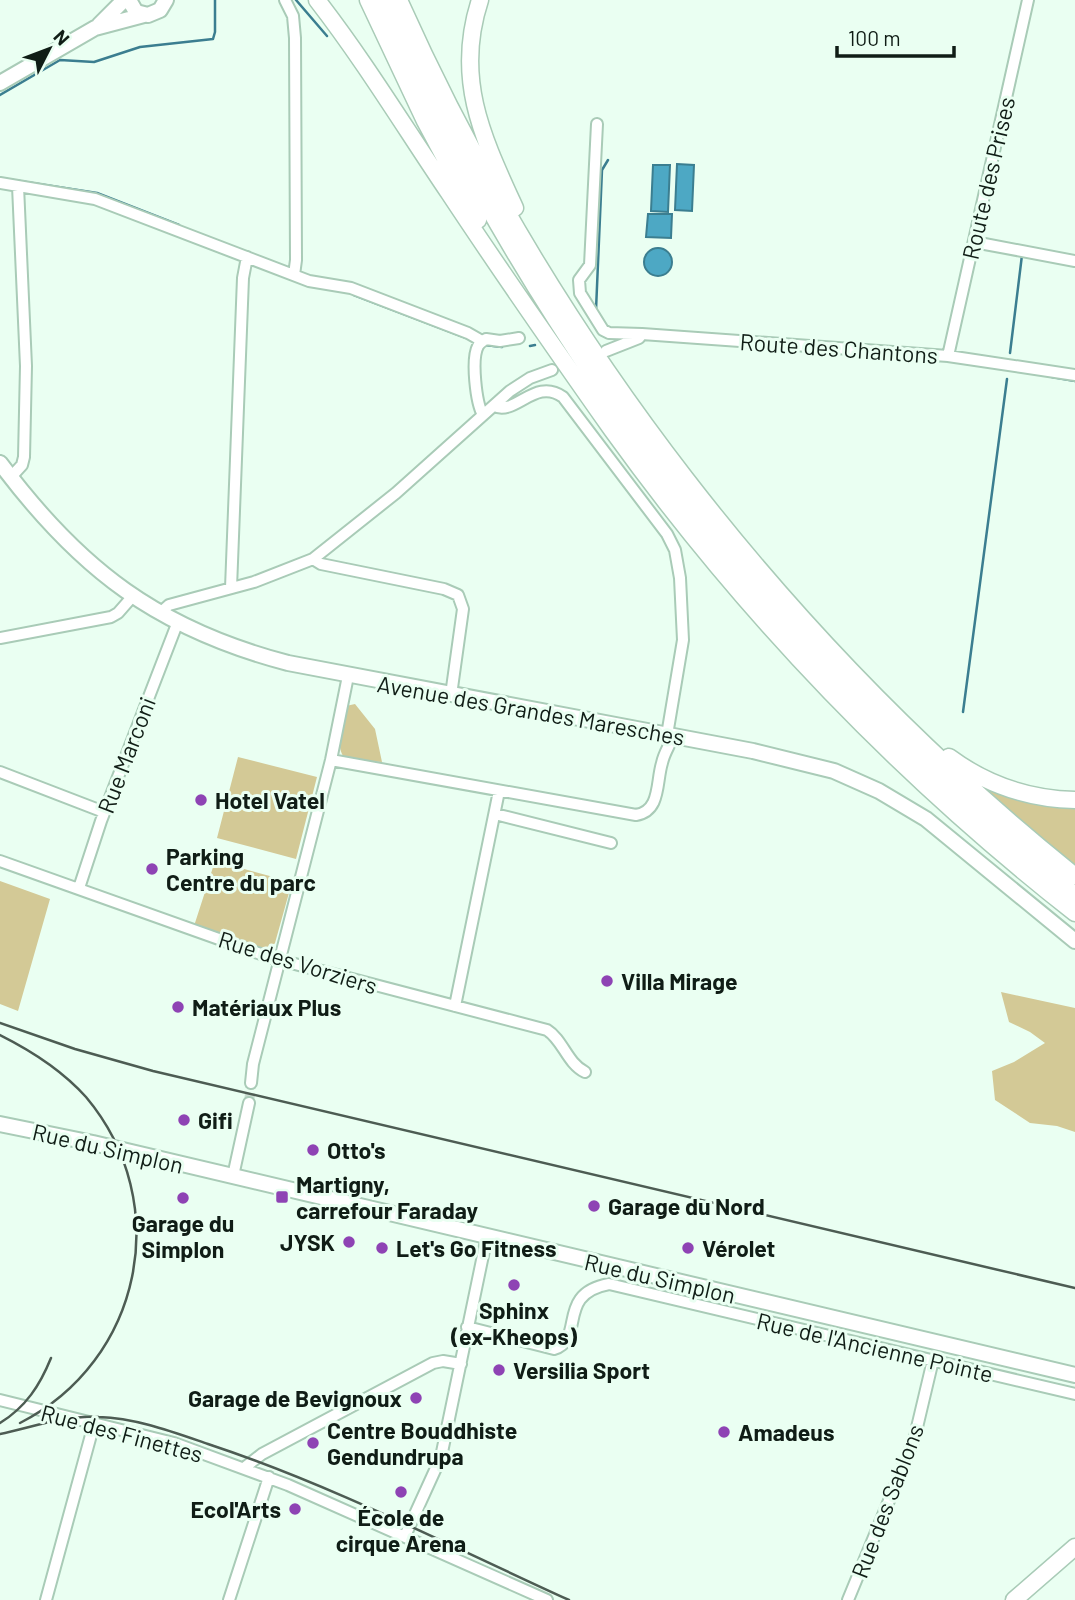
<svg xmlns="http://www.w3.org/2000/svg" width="1075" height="1600" viewBox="0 0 1075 1600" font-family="Barlow,sans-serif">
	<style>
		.green { fill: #d3c996 }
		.water { fill: #4da8c4; stroke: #3b7e90; stroke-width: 2 }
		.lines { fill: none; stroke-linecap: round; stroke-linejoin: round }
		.stream { stroke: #3b7e90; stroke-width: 2.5 }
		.minor-tunnel { stroke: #c9ddd1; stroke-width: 10; stroke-dasharray: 10 5; stroke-linecap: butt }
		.minor-casing { stroke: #a9cbb7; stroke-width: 14 }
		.major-casing { stroke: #a9cbb7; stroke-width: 18 }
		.highway-casing { stroke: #a9cbb7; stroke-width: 19 }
		.minor { stroke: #fff; stroke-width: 10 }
		.major { stroke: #fff; stroke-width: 14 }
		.highway { stroke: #fff; stroke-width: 16 }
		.rail { stroke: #4d5c53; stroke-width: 2.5 }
		.poi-dot { fill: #8e43b4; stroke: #eafff2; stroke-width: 2.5 }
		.labels { text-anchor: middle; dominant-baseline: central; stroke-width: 6; stroke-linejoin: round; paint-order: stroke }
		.street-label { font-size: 23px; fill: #101d16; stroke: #eafff2 }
		.poi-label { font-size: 23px; font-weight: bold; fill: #101d16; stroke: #eafff2; text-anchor: start }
	</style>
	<rect width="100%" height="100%" fill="#eafff2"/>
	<path class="green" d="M355,704L375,729L382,762L346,760C333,745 343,724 346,706Z
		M238,757L317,777L296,859L217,838Z
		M959,769L1075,805V869L994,796Z
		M215,861L292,882L275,943L271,948L265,950L194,926Z
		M0,881L50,899L18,1011L0,1004Z
		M1001,992L1075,1008V1132L1057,1126L1030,1123L995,1100L992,1071L1014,1062L1045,1043L1030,1032L1009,1022Z"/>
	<path class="water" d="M677,164L694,165L692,211L675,210Z
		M653,165H670L668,212L651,211Z
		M648,214H672L671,238L646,237Z
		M644 262a14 14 0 1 1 28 0a14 14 0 1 1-28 0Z"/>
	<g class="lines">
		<path class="stream" d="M296,0L327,36
			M0,95L60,60L94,62L140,47L213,39L215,32V0
			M0,178L97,193L179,225
			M1027,247L1075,256
			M354,295L469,339
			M596,310L602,170L608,160
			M485,345L502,347
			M530,346L535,345
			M1010,353L1022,255
			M1052,377L1075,381
			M963,712L1007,379"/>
		<path class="minor-tunnel" d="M249,1103L251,1083"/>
		<g class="minor-casing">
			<path id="minor" d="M285,0L293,16L295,38L296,260L294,275
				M597,124L590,265L579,280L580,293L603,330L609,333L642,334
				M0,183L95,199L309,281L351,288L468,333L482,341
				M974,242L1075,261
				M606,351L639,338L642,334L948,356L1075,375
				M948,356L1028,0
				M494,406C516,416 535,377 563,397L667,534L675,550L680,578L683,640L667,735
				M483,415C476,403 471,359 478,346C480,342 482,342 486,339L500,341L519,338
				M11,477L22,465L24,457L26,366L18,186
				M313,559L321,564L444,589L458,595L463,609L451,695
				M231,588L243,278L247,257
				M160,613L169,605L254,582L313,559L396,493L510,391L530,378L552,370
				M0,638L111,617L118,613L132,597
				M331,760L636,815C661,811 656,782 662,763C664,753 670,745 673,736
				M0,772L104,812
				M495,814L611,843
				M0,861L272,958L547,1030C563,1040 567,1063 585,1072
				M79,888L101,821L177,624
				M455,1006L499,791
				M251,1083L253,1064L331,760L348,676
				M233,1176L249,1103
				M467,1327L554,1349C586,1339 555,1294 609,1284L1075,1394
				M0,1400L174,1443L288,1485L547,1600
				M244,1468L262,1454L433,1363L443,1361L461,1364
				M405,1536L441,1457L487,1236
				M46,1600L94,1424
				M229,1600L269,1477
				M848,1600L914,1440L933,1360"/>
		</g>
		<g class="major-casing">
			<path id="major" d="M129,0L136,12L148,15L160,10L166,0
				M99,25L124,0
				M0,83L95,28L144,15
				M0,463C80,570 158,629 288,663L753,751L834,771L879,791L926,819L1075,941
				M0,1124L93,1143L1075,1375"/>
		</g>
		<g class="highway-casing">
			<path id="highway" d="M317,0C365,62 405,128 449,193C502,273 557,352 612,430C743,612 899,775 1075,913
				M368,0L425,121L478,220
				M383,0C543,353 771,653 1075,895
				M399,0C550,339 786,644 1075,876
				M480,0C454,79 483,138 515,208
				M949,757C987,785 1028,799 1075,800
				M1014,1600L1075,1547"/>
		</g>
		<use href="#minor" class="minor"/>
		<use href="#major" class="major"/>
		<use href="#highway" class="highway"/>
		<path class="rail" d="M0,1023L75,1049L153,1071L1075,1288
			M0,1035C32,1051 62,1070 86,1097C175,1203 142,1361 20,1423
			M0,1423C26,1407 40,1385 51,1358
			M0,1434C33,1427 65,1415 99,1417C136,1418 173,1432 208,1444C332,1485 450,1546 569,1600"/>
	</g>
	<g class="poi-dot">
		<circle cx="201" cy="800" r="7"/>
		<circle cx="152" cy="869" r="7"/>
		<circle cx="607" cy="981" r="7"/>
		<circle cx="178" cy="1007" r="7"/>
		<circle cx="184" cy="1120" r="7"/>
		<circle cx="313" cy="1150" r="7"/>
		<rect x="275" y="1190" width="14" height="14" rx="3.5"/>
		<circle cx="183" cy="1198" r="7"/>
		<circle cx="594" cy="1206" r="7"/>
		<circle cx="349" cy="1242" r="7"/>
		<circle cx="382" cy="1248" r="7"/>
		<circle cx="688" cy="1248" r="7"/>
		<circle cx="514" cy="1285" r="7"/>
		<circle cx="499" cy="1370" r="7"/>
		<circle cx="416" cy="1398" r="7"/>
		<circle cx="724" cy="1432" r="7"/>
		<circle cx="313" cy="1443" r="7"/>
		<circle cx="401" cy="1492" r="7"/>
		<circle cx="295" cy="1509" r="7"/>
	</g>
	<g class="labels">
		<g class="street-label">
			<text transform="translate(988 178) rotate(-77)">Route des Prises</text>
			<text transform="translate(839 348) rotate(4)">Route des Chantons</text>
			<text transform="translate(531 710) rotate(10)">Avenue des Grandes Maresches</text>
			<text transform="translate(126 755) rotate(-69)">Rue Marconi</text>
			<text transform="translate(298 962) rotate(17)">Rue des Vorziers</text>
			<text transform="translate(108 1148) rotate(13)">Rue du Simplon</text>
			<text transform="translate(660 1278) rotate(13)">Rue du Simplon</text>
			<text transform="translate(875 1347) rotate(13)">Rue de l'Ancienne Pointe</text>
			<text transform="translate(122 1433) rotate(15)">Rue des Finettes</text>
			<text transform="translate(887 1501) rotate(-69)">Rue des Sablons</text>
		</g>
		<g class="poi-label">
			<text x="215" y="800">Hotel Vatel</text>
			<text x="166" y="856">Parking<tspan x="166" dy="26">Centre du parc</tspan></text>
			<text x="621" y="981">Villa Mirage</text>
			<text x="192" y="1007">Matériaux Plus</text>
			<text x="198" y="1120">Gifi</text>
			<text x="327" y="1150">Otto's</text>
			<text x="296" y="1184">Martigny,<tspan x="296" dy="26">carrefour Faraday</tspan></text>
			<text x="608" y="1206">Garage du Nord</text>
			<text x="183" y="1223" text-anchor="middle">Garage du<tspan x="183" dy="26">Simplon</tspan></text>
			<text x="335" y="1242" text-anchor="end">JYSK</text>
			<text x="396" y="1248">Let's Go Fitness</text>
			<text x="702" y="1248">Vérolet</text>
			<text x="514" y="1310" text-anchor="middle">Sphinx<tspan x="514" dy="26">(ex-Kheops)</tspan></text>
			<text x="513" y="1370">Versilia Sport</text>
			<text x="402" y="1398" text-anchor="end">Garage de Bevignoux</text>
			<text x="327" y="1430">Centre Bouddhiste<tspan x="327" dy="26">Gendundrupa</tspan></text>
			<text x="738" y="1432">Amadeus</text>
			<text x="281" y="1509" text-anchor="end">Ecol'Arts</text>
			<text x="401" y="1517" text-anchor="middle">École de<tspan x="401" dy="26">cirque Arena</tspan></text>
		</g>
	</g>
	<g transform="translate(49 49) rotate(48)" stroke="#eafff2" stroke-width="5" paint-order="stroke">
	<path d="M0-5L12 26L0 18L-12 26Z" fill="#101d16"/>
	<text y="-10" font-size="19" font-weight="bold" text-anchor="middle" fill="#101d16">N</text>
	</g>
	<path d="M837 46v10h117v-10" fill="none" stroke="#101d16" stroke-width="3.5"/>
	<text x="848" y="46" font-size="21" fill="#101d16" stroke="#eafff2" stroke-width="5" paint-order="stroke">100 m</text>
</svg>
